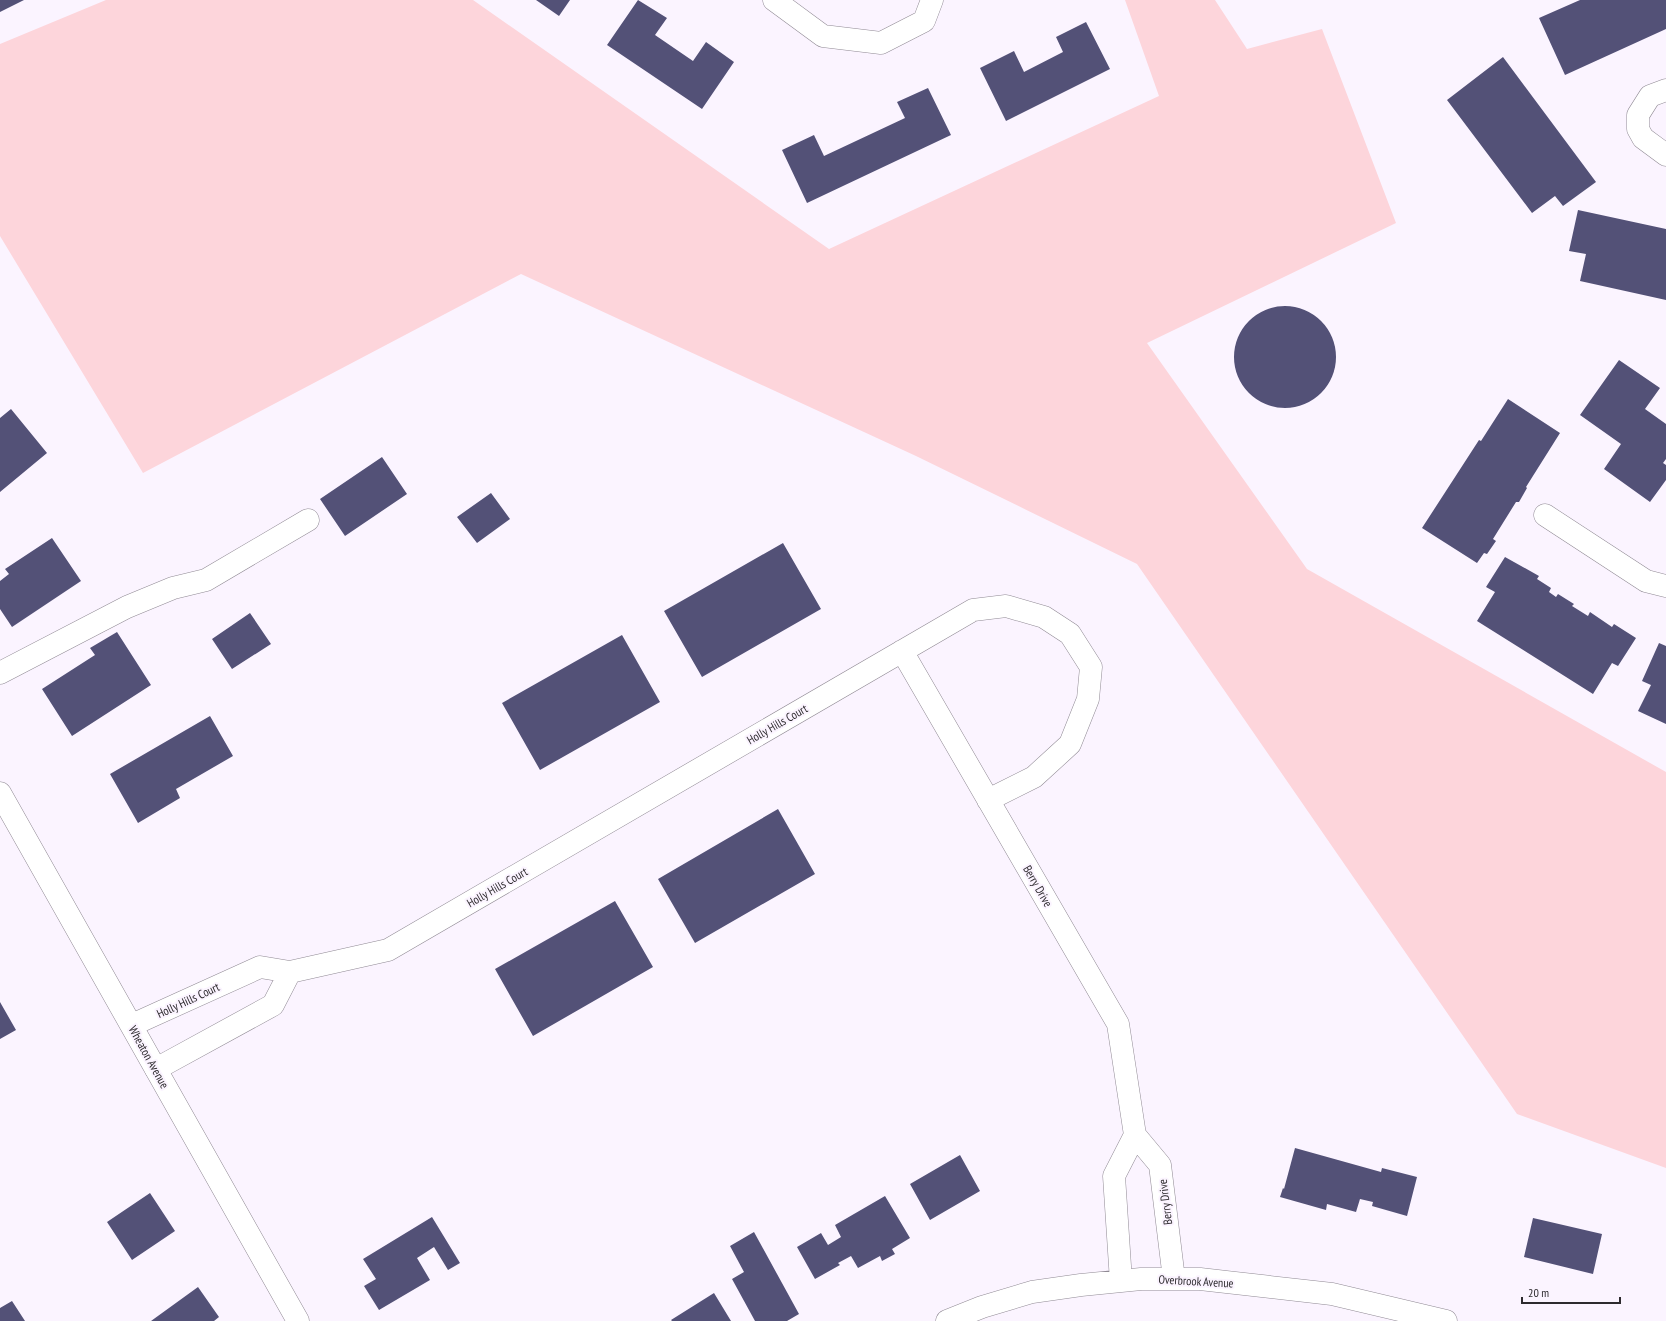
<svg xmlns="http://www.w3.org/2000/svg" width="1666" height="1321" viewBox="0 0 1666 1321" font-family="'PT Sans Narrow',sans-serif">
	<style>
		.green { fill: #fdd5db }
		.building { fill: #535177 }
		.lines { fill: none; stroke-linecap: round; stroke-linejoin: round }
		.minor-casing { stroke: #908a94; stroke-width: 23 }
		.major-casing { stroke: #908a94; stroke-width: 23 }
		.minor { stroke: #fff; stroke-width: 22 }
		.major { stroke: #fff; stroke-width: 22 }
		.labels { text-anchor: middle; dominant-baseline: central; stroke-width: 4; stroke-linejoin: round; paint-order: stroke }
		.street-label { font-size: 12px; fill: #2d2a2e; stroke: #fbf4ff }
	</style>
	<rect width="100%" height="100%" fill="#fbf4ff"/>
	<path class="green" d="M106,0H473L829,249L1159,96L1125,0H1215L1247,49L1322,29L1396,223L1147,343L1307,569L1666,772V1168L1517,1114L1137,564L916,456L521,274L143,473L0,236V44Z"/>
	<path class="building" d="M0,0H24L0,12Z
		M536,0H570L559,16Z
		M638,0L667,18L655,35L693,61L706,42L734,62L702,109L607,45Z
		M1580,0H1666V29L1565,75L1539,18Z
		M1086,22L1110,69L1006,121L980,68L1014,51L1024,72L1063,52L1056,37Z
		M1503,57L1596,182L1563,206L1555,196L1532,213L1447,100Z
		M928,88L951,135L807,203L782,150L814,135L824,156L905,118L897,102Z
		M1578,210L1666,229V300L1580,281L1586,254L1569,251Z
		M1234 357a51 51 0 1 1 102 0a51 51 0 1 1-102 0Z
		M1619,360L1660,388L1645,409L1666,424V459L1663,463L1666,465V480L1650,502L1604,469L1621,444L1580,415Z
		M1508,399L1560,433L1526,487L1527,488L1519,502H1516L1493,539L1496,541L1487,554L1484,553L1477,563L1422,528L1479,440L1481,441Z
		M11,409L47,453L0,492V418Z
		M382,457L407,494L345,536L320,499Z
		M491,493L510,519L477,543L457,517Z
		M52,538L81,581L12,627L0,609V581L9,574L5,569Z
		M783,543L821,609L702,677L664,611Z
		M1505,557L1539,576L1537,579L1551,588L1549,592L1556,597L1558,594L1574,604L1572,606L1588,616L1590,612L1612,627L1614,624L1636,638L1618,666L1612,663L1593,694L1477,621L1495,592L1486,587Z
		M250,613L271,644L232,669L212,639Z
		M117,632L151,685L72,736L42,689L95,655L90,648Z
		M622,635L660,702L540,770L502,703Z
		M1659,643L1666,646V724L1638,711L1651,685L1642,681Z
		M210,716L233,756L176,789L180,798L138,823L110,774Z
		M778,809L815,874L695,943L658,879Z
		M615,901L653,967L533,1036L495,969Z
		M0,1002L16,1030L0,1039Z
		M1295,1148L1381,1172L1382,1168L1417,1177L1407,1216L1372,1206L1373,1202L1360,1199L1356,1212L1327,1204L1326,1210L1280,1197L1283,1188L1284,1189Z
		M960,1155L980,1191L930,1220L910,1184Z
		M150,1193L175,1231L132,1260L107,1222Z
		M885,1196L910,1238L892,1249L895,1254L882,1261L880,1256L858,1268L851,1256L838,1263L840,1265L815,1279L797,1247L821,1233L828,1245L841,1237L835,1225Z
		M432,1217L460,1263L448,1270L434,1247L417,1258L430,1280L379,1310L364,1286L376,1279L363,1259Z
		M1533,1218L1602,1234L1593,1274L1524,1257Z
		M754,1232L799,1314L787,1321H755L732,1279L744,1272L730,1246Z
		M198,1287L219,1317L214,1321H151Z
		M714,1293L731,1321H672L671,1320Z
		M12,1301L25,1321H0V1308Z"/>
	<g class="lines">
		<g class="minor-casing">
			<path id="minor" d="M774,0L823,36L881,43L924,21L932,0
				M1666,90L1650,96L1638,115V129L1643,138L1666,155
				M1545,515L1646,581L1666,586
				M902,651L1118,1024L1135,1135L1160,1165L1174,1279
				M0,673L127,607L173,588L206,580L308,520
				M132,1025L260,967L290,972L388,950L973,610L1006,606L1044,617L1070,634L1091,667L1088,699L1070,744L1034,777L988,800
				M156,1069L273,1005L290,972
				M1121,1281L1114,1176L1135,1135
				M947,1321L982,1307L1032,1292L1081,1285L1141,1279H1200L1332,1294L1446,1321"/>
		</g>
		<g class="major-casing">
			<path id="major" d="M0,793L298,1321"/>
		</g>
		<use href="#minor" class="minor"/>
		<use href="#major" class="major"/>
	</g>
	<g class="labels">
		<g class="street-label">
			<text transform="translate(777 724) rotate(-30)">Holly Hills Court</text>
			<text transform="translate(1038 886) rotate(60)">Berry Drive</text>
			<text transform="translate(497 887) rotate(-30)">Holly Hills Court</text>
			<text transform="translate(188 1000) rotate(-25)">Holly Hills Court</text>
			<text transform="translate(149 1057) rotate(61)">Wheaton Avenue</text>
			<text transform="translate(1165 1202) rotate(-97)">Berry Drive</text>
			<text transform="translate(1196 1281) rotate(3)">Overbrook Avenue</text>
		</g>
	</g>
	<path d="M1522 1297v6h98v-6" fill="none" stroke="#2d2a2e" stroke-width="2"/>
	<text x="1528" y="1297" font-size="12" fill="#2d2a2e" stroke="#fbf4ff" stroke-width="3" paint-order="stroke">20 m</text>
</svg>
